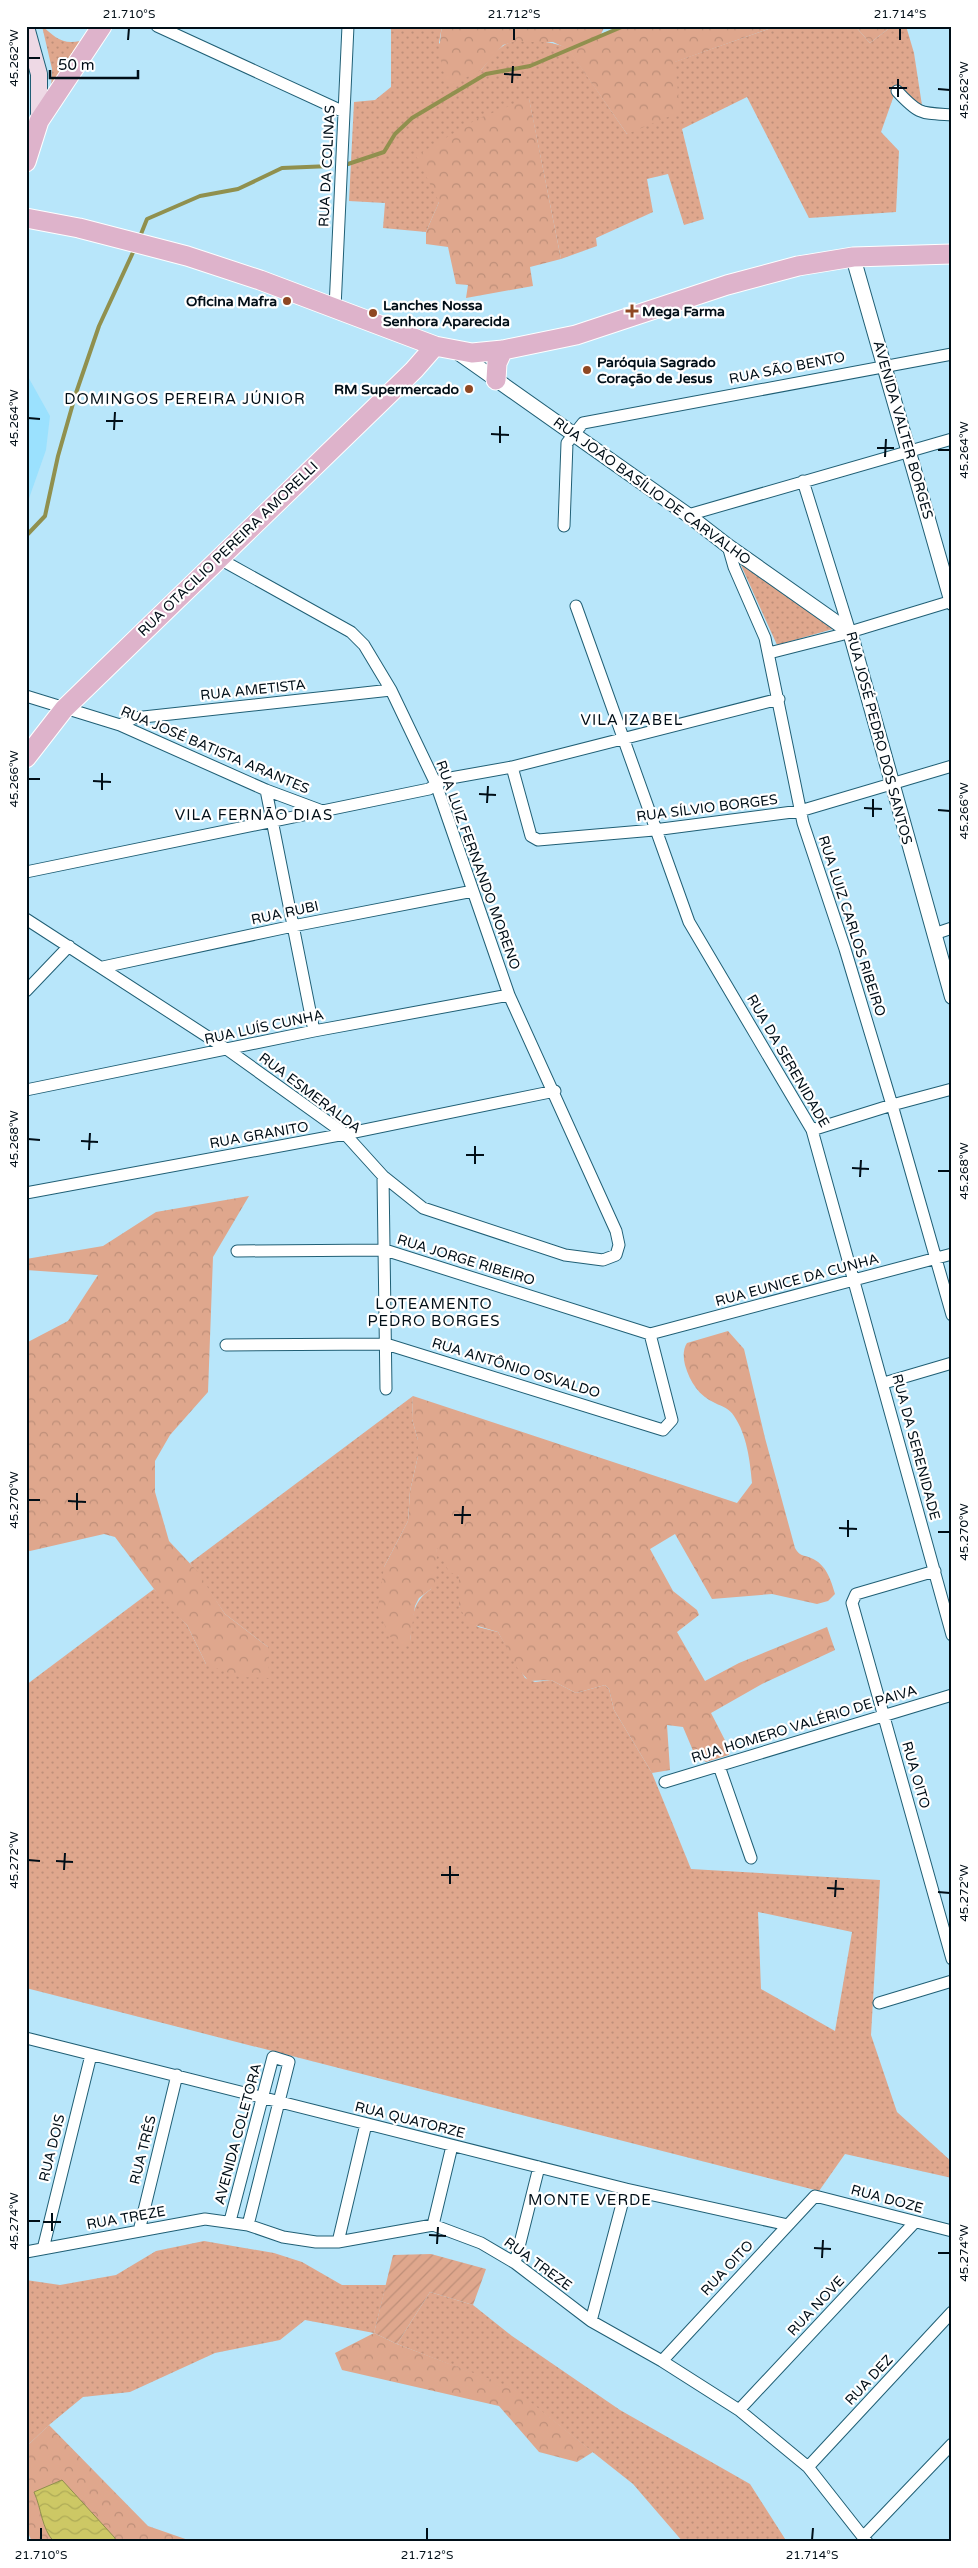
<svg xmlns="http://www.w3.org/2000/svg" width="978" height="2568" viewBox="0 0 978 2568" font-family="'Varela Round',sans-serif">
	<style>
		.built { fill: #9be1fe }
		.grass { fill: url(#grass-dots); fill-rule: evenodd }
		.forest { fill: url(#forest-crowns) }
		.garden { fill: url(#garden-furrows) }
		.water { fill: url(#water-waves); stroke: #90904e }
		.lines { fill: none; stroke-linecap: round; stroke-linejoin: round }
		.stream { stroke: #90904e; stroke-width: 4 }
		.minor-casing { stroke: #205f75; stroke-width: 13 }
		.tertiary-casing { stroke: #205f75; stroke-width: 16 }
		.secondary-casing { stroke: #205f75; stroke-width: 18 }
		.primary-casing { stroke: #fff; stroke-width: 21 }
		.minor { stroke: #fff; stroke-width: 11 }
		.tertiary { stroke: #fff; stroke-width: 14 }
		.secondary { stroke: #eed9e5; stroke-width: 16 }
		.primary { stroke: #deb3cb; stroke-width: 19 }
		.ticks { fill: none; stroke: #000e17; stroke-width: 2 }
		.poi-dot { fill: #8f4823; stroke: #fff; stroke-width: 2 }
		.labels { text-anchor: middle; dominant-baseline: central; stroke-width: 4.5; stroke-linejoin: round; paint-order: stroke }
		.street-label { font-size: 14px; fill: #000e17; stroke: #fff }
		.poi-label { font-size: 14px; font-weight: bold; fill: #000e17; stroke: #fff; text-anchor: start }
		.neighbourhood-label { font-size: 15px; letter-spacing: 1px; fill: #000e17; stroke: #fff }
		.neatline { fill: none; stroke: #000e17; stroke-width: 2 }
		.ticks-label { font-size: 12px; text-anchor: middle; fill: #000e17 }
	</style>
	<defs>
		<pattern id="grass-dots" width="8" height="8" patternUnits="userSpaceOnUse" patternTransform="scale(1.25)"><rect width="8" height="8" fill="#dfa78d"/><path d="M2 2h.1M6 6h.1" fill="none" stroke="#be8f79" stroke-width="1.8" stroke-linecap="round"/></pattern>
		<pattern id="forest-crowns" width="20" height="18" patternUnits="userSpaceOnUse" patternTransform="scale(1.25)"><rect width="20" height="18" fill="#dfa78d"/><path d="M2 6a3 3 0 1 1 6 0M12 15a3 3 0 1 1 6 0" fill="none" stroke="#be8f79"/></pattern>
		<pattern id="garden-furrows" width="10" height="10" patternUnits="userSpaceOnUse" patternTransform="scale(1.25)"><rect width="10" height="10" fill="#dfa78d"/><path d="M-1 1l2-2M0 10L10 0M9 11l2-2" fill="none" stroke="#be8f79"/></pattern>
		<pattern id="water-waves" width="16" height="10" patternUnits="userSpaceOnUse" patternTransform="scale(1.25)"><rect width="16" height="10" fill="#cdc865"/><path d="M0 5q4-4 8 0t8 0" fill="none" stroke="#aeab57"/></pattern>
	</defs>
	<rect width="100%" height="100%" fill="#b8e6fa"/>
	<path class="built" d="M26,373L50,416L46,450L26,507Z"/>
	<path class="grass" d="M42,26C55,37 62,45 80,41L81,48L51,90L52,69Z
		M411,26H442L439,43L481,70C488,62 495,51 503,46C517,35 554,42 568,48L627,134L674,62L777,26H855L870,43L892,26H906L914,53L923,112L898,84L881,132L899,151L896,212L809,218L747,97L682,129L704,219L684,225L668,174L647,179L653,212L596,238L597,246L561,259L529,99L439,202L426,232L383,228L385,203L349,201L354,102L375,100L391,87V28Z
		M740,563L833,629L777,645Z
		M413,1396L412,1419L418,1440V1456L410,1491L408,1521L384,1567L410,1641C413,1617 411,1603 431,1589L437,1546L459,1576V1606L478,1627L498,1632L525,1678L535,1682L551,1680L576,1693L605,1685L609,1689L614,1710L652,1773L691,1869L880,1880L871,2035L897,2112L952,2162V2178L845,2154L819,2191L26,1988V1685L154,1589L187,1625L206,1664L268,1647L225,1614L190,1563ZM758,1912L852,1932L835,2031L761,1989Z
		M204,2241L274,2253L302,2262L342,2285H386L374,2333L305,2320L280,2340L215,2353L130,2392L83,2397L49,2425L26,2447V2280L60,2285L116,2275L156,2251Z
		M430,2292L473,2305L512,2336L620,2410L750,2484L787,2542H683L633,2484L513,2389L397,2344Z"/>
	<path class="forest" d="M442,26H605L601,34L624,26H777L675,62L680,112L627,134L568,49L553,42H513L503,45L481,70L449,86C439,63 438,51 442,26Z
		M855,26H892L870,43Z
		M529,98L561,259L530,267L533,286L466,298L468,285L456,284L448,247L426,244V232L439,202L416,156L477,119Z
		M249,1196L213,1257L208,1392L170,1435L155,1461V1492L169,1541L197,1571L225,1614L268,1647L269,1678L239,1677L206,1664L187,1625L163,1601L115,1537L104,1534L30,1551L26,1550V1343L68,1321L98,1275L26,1270V1259L103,1246L156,1212Z
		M728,1331L744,1349L765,1438L795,1548C799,1556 804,1555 811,1558C826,1564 831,1580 835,1594L828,1601L817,1604L772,1594L712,1599L675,1534L650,1549L673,1591L697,1610L699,1615L677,1632L705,1681L739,1663L827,1627L835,1650L762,1684L711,1713L729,1748V1755L706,1762L694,1753L683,1727L667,1725L670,1770L652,1773L614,1710L609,1689L605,1685L576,1693L551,1680L529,1681L518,1669L498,1632L468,1623L459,1606V1576L449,1572L437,1548L436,1580L431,1589L419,1598L415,1606L410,1641L407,1645L401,1644L389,1636L378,1608L384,1567L408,1521L410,1491L418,1456V1440L412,1419L413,1396L737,1503L752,1483C750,1461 747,1435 734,1416C729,1408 723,1407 715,1403C699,1396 690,1382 685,1365C683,1357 683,1349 687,1343Z
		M374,2333L397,2344L513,2388L593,2452L577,2462L539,2452L499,2406L342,2370L335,2353Z
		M49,2425L148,2526L194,2542H32L26,2528V2447Z"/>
	<path class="garden" d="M431,2254L486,2269L473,2305L430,2292L397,2344L374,2333L393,2255Z"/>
	<path class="water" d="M62,2480L115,2538V2542H54C41,2527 42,2510 34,2492Z"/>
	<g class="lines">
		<path class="stream" d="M348,164L384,152L395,134L412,118L486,74L530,66L624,26
			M139,239L147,219L200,196L238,189L282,168L331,166
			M26,536L45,516L58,456L76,393L99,326L135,248"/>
		<g class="minor-casing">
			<path id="minor" d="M157,26L344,112
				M897,91C919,115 921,113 952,115
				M335,308L348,26
				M803,481L850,632
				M688,515L952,439
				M564,526L567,443L583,423L952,354
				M728,546L734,567L765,638L803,823L845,949L892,1105L952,1315
				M576,606L689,922L812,1130L952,1635
				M769,653L840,635L952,601
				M26,696L120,725L266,790L325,812
				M120,725L134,718L391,690
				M512,767L531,836L538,840L654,830L800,811L952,766
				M266,790L314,1031
				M26,872L429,789L445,779L512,767L779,699
				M26,919L228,1050L345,1134L383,1176L423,1208L565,1255L603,1260L616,1255L619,1245L616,1231L509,995L436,784L391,690L364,645L351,632L218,558
				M934,934L952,928
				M103,967L293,926L473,891
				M26,991L69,946
				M26,1090L314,1031L509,995
				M812,1130L892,1105L952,1089
				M383,1176L386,1389
				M26,1193L345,1134L555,1091
				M237,1251L385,1250L650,1334
				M650,1334L952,1254
				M226,1345L386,1344L663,1430L672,1420L650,1334
				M884,1383L952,1363
				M935,1571L856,1594L852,1603L952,1959
				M719,1766L751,1858
				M665,1782L952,1695
				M879,2003L952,1981
				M26,2038L626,2189L788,2225
				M230,2221L273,2057L289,2062L248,2225
				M433,2225L452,2146
				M139,2231L177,2075
				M338,2242L366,2124
				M43,2249L91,2055
				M26,2252L205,2219L248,2225L283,2237L316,2242H338L433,2225L481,2243L515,2263L591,2321L662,2361L739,2410L808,2467L867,2542
				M515,2263L539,2167
				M591,2321L626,2189
				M662,2361L815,2196L952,2231
				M739,2410L915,2222
				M808,2467L952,2312
				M863,2537L952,2444"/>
		</g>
		<g class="tertiary-casing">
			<path id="tertiary" d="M853,257L952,603
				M457,352L688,515L728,546L850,632L952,997"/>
		</g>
		<g class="secondary-casing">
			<path id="secondary" d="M26,27L39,74V121"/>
		</g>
		<g class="primary-casing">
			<path id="primary" d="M26,162L39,121L102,26
				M26,218L79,228L187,256L260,280L435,346L472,353L503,350L576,335L727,285L798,266L853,257L952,254
				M496,380L497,363L503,350
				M26,758L64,709L414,370L435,346"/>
		</g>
		<use href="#minor" class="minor"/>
		<use href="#tertiary" class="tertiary"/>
		<use href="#secondary" class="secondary"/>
		<use href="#primary" class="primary"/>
	</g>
	<path class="ticks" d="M128,40L129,28M514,40V28M900,40V28M28,58H40M504,74L521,75M512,83L513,66M889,88H907M938,89L950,90M898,97V79M28,418L40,419M106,421H123M114,430L115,412M491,434L509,435M500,443V426M877,448H894M938,450H950M885,457L886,439M28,779H40M93,781L111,782M102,790V773M479,794L496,795M487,803L488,786M864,808L882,809M938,810L950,811M873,817V799M28,1139L40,1140M81,1141L98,1142M89,1150L90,1133M466,1155H484M475,1164V1146M852,1168L869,1169M938,1171H950M860,1177L861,1160M28,1500H40M68,1501L86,1502M77,1510V1493M454,1515H471M462,1524L463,1506M839,1528L857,1529M938,1532H950M848,1537V1520M28,1860L40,1861M56,1861L73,1862M64,1870L65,1853M441,1875H459M450,1884V1866M827,1888L844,1889M938,1892L950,1893M835,1897L836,1880M28,2221H40M43,2222H61M52,2231V2213M429,2235L446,2236M437,2244L438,2227M814,2248L831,2249M938,2253H950M822,2258L823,2240M41,2540V2528M427,2540V2528M812,2540L813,2528"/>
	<g class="poi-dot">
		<circle cx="287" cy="301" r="5"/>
		<path d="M629.5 303.5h5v5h5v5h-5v5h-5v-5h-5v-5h5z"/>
		<circle cx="373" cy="313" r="5"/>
		<circle cx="587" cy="370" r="5"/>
		<circle cx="469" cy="389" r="5"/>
	</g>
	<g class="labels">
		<g class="street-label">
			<text transform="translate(327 166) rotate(-87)">RUA DA COLINAS</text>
			<text transform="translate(787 368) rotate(-11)">RUA SÃO BENTO</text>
			<text transform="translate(903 430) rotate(74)">AVENIDA VALTER BORGES</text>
			<text transform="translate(652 491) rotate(36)">RUA JOÃO BASÍLIO DE CARVALHO</text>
			<text transform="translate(228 549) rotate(-44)">RUA OTACILIO PEREIRA AMORELLI</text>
			<text transform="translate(253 690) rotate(-6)">RUA AMETISTA</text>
			<text transform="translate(879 738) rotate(75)">RUA JOSÉ PEDRO DOS SANTOS</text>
			<text transform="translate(215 750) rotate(23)">RUA JOSÉ BATISTA ARANTES</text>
			<text transform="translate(707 808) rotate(-7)">RUA SÍLVIO BORGES</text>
			<text transform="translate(478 865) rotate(70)">RUA LUIZ FERNANDO MORENO</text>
			<text transform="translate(285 913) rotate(-12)">RUA RUBI</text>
			<text transform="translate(852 926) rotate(72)">RUA LUIZ CARLOS RIBEIRO</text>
			<text transform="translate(264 1027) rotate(-12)">RUA LUÍS CUNHA</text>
			<text transform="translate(788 1061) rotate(60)">RUA DA SERENIDADE</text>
			<text transform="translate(310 1093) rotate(37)">RUA ESMERALDA</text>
			<text transform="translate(259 1135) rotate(-10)">RUA GRANITO</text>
			<text transform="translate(466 1260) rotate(17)">RUA JORGE RIBEIRO</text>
			<text transform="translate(797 1280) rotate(-15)">RUA EUNICE DA CUNHA</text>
			<text transform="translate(516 1368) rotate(17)">RUA ANTÔNIO OSVALDO</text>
			<text transform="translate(916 1447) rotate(75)">RUA DA SERENIDADE</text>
			<text transform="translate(804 1724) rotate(-17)">RUA HOMERO VALÉRIO DE PAIVA</text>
			<text transform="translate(916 1775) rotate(74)">RUA OITO</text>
			<text transform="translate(410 2120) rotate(14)">RUA QUATORZE</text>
			<text transform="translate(238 2134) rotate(-75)">AVENIDA COLETORA</text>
			<text transform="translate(52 2148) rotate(-76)">RUA DOIS</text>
			<text transform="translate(143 2150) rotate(-76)">RUA TRÊS</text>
			<text transform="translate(887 2199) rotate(15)">RUA DOZE</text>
			<text transform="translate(126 2218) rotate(-10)">RUA TREZE</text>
			<text transform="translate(538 2264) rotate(36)">RUA TREZE</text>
			<text transform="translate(727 2268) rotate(-47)">RUA OITO</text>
			<text transform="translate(816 2306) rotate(-47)">RUA NOVE</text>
			<text transform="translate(869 2380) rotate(-47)">RUA DEZ</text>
		</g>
		<g class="poi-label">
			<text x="277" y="301" text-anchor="end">Oficina Mafra</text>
			<text x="383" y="305">Lanches Nossa<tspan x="383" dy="16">Senhora Aparecida</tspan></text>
			<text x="642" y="311">Mega Farma</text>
			<text x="597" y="362">Paróquia Sagrado<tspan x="597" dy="16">Coração de Jesus</tspan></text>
			<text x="459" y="389" text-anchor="end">RM Supermercado</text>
		</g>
		<g class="neighbourhood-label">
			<text x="185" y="399">DOMINGOS PEREIRA JÚNIOR</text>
			<text x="632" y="720">VILA IZABEL</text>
			<text x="254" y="815">VILA FERNÃO DIAS</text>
			<text x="434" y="1304">LOTEAMENTO<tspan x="434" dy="17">PEDRO BORGES</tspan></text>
			<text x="590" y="2200">MONTE VERDE</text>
		</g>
	</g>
	<rect width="978" height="2568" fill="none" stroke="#ffffff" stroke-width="55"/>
	<path d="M50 70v8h88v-8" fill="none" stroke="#000e17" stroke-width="2.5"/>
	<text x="58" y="70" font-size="15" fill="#000e17" stroke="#ffffff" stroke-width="4" paint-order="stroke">50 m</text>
	<rect x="28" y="28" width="922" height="2512" class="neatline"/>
	<g class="ticks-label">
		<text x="129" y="18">21.710°S</text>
		<text x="514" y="18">21.712°S</text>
		<text x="900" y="18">21.714°S</text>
		<text transform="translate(14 58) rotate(-90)" y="4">45.262°W</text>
		<text transform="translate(964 90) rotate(-90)" y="4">45.262°W</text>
		<text transform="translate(14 418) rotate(-90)" y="4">45.264°W</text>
		<text transform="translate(964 450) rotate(-90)" y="4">45.264°W</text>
		<text transform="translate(14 779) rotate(-90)" y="4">45.266°W</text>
		<text transform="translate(964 811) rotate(-90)" y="4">45.266°W</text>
		<text transform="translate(14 1139) rotate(-90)" y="4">45.268°W</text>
		<text transform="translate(964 1171) rotate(-90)" y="4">45.268°W</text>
		<text transform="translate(14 1500) rotate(-90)" y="4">45.270°W</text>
		<text transform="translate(964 1532) rotate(-90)" y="4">45.270°W</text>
		<text transform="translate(14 1860) rotate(-90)" y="4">45.272°W</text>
		<text transform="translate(964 1893) rotate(-90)" y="4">45.272°W</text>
		<text transform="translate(14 2221) rotate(-90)" y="4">45.274°W</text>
		<text transform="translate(964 2253) rotate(-90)" y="4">45.274°W</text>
		<text x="41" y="2559">21.710°S</text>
		<text x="427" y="2559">21.712°S</text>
		<text x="812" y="2559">21.714°S</text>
	</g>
</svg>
